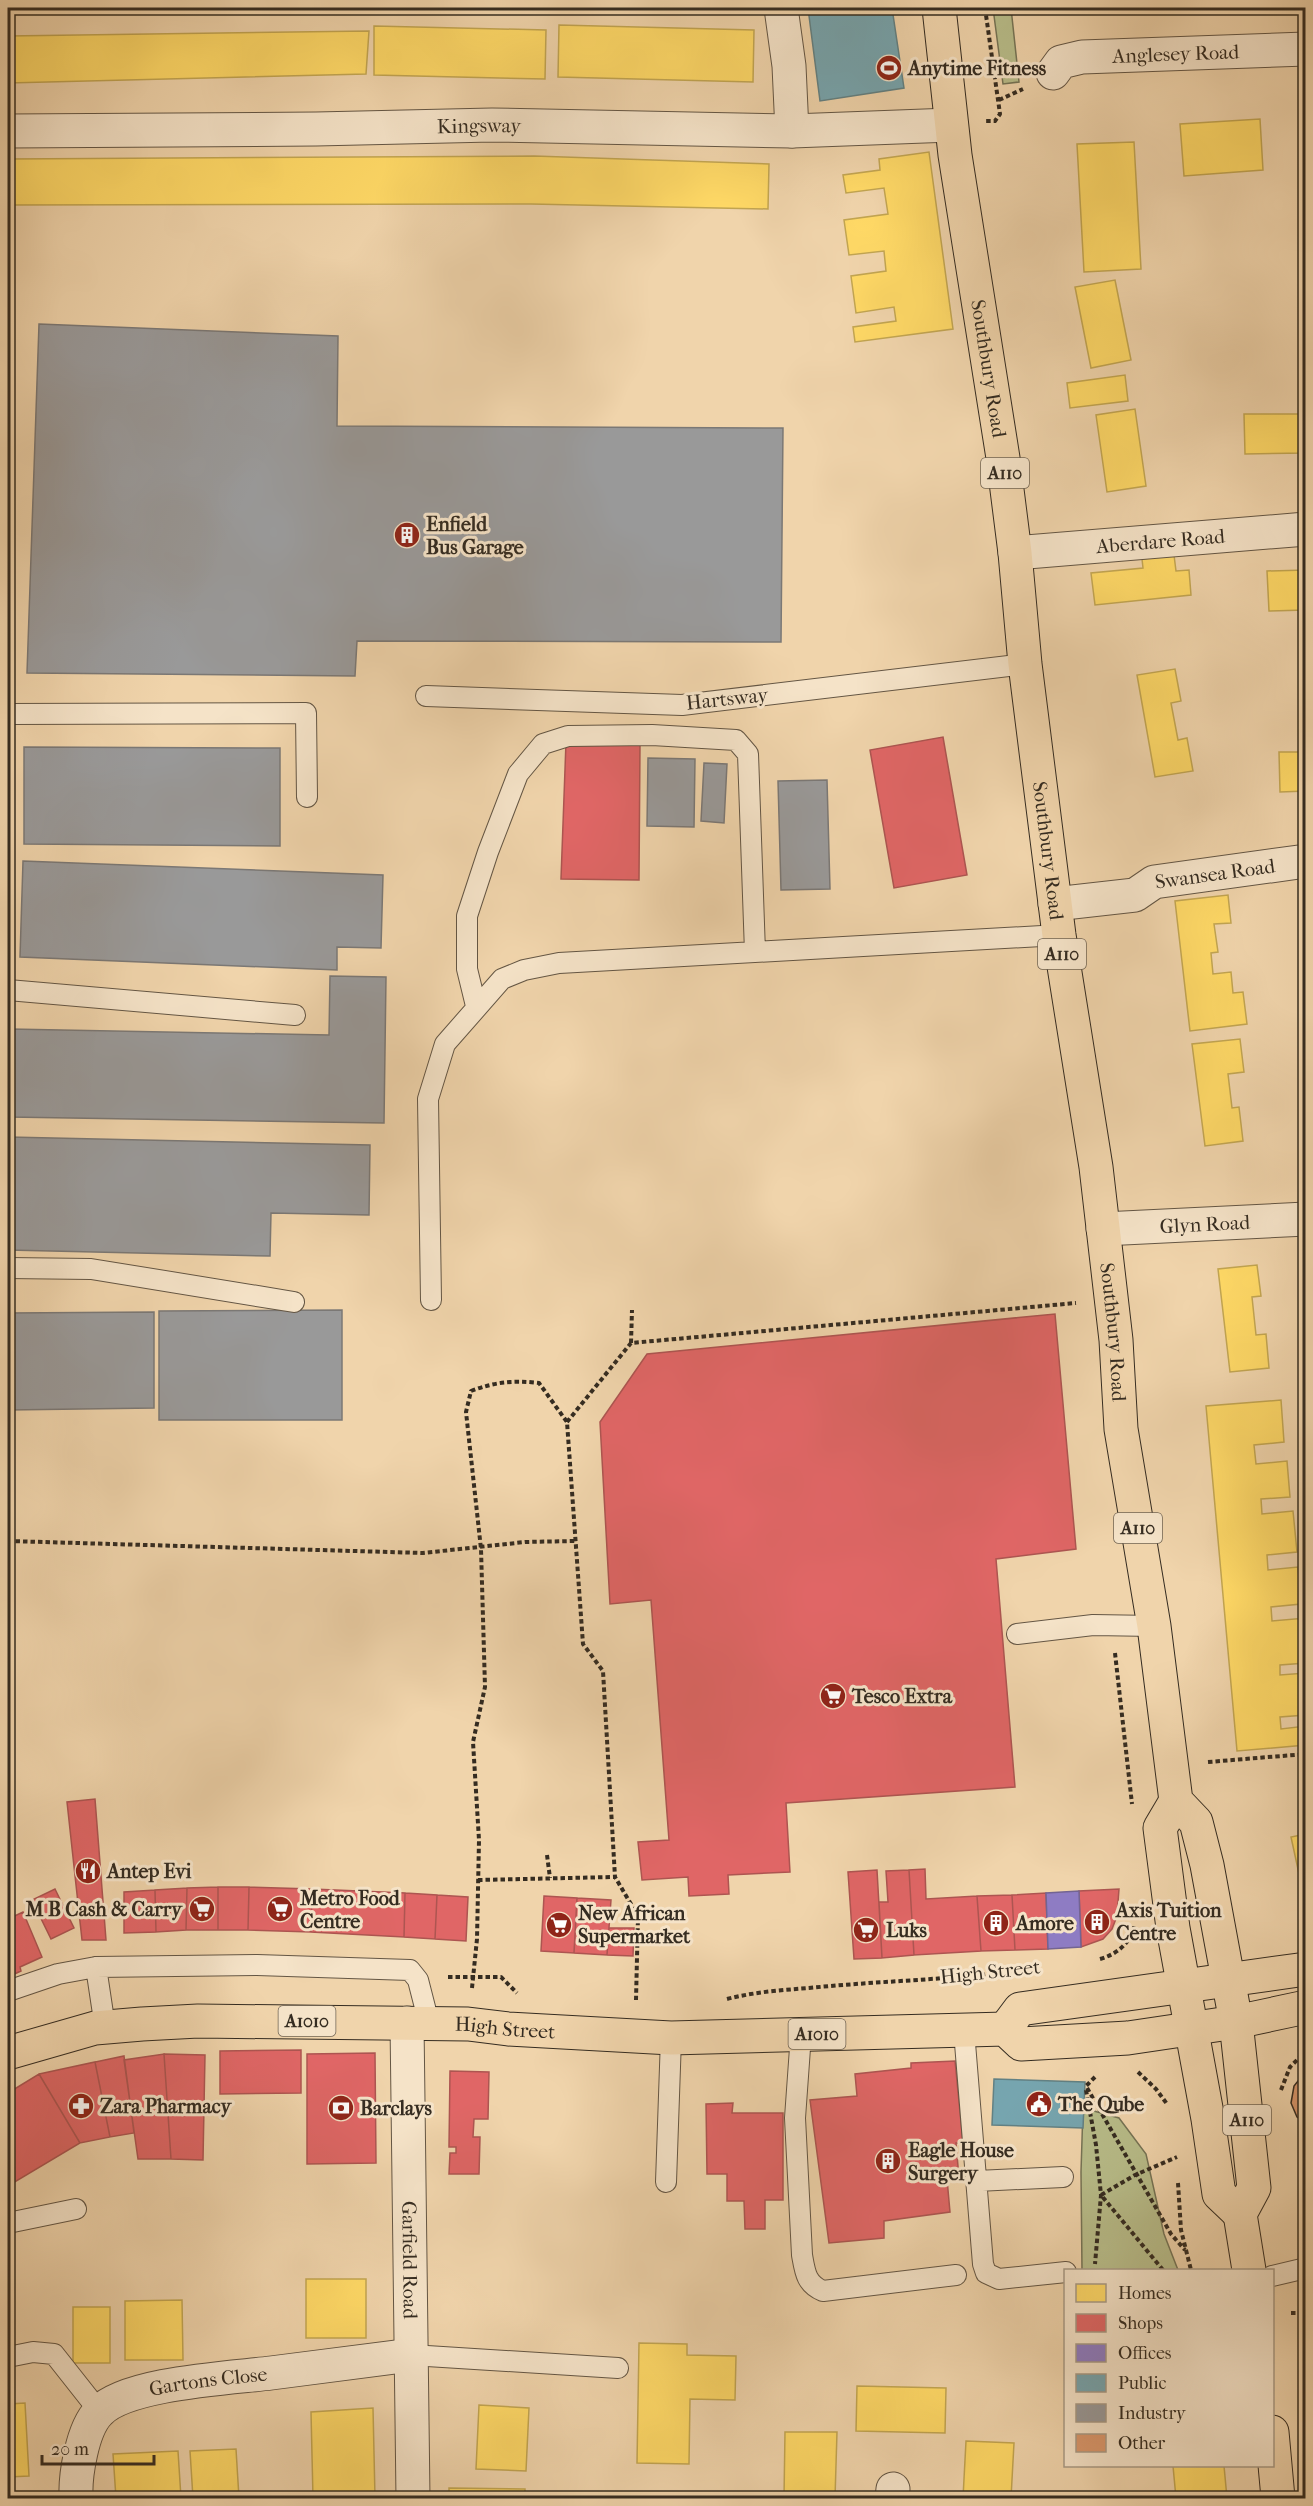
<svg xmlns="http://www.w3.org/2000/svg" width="1313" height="2506" viewBox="0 0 1313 2506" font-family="'IM FELL French Canon',serif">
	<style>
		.green { fill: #b8bd8a; stroke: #767456; stroke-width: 1.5 }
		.homes { fill: #ffd966; stroke: #c2a551; stroke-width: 1.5 }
		.shops { fill: #e06666; stroke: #ad5551; stroke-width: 1.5 }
		.offices { fill: #8e7cc3; stroke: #736492; stroke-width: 1.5 }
		.public { fill: #76a5af; stroke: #628184; stroke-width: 1.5 }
		.industry { fill: #999; stroke: #7b7875; stroke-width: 1.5 }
		.building { fill: #d9976c; stroke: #352c21; stroke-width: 1.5 }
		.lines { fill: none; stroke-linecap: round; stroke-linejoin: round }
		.service-casing { stroke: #645644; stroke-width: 22 }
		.minor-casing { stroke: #645644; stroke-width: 35 }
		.primary-casing { stroke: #352c21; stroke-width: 35 }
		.path { stroke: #352c21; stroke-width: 4; stroke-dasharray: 4.5 3; stroke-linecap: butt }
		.service { stroke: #f5e3c8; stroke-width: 20 }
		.minor { stroke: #f5e3c8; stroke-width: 33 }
		.primary { stroke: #f0d4ab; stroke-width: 33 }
		.labels { text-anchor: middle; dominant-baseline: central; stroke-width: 6; stroke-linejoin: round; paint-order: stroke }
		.shield { fill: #f5e3c8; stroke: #6f6353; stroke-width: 1.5 }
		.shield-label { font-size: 18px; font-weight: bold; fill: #352c21 }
		.street-label { font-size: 20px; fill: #352c21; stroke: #f5e3c8 }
		.poi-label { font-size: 20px; font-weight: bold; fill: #352c21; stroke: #f5e3c8; text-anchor: start }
	</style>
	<rect width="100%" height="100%" fill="#f0d4ab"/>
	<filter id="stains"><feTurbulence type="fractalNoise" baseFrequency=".00333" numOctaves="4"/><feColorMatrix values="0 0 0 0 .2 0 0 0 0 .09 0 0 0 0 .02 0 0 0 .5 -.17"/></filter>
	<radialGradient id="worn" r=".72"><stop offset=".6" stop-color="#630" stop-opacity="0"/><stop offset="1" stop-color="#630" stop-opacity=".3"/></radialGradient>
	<path class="green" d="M993,8H1011L1019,82L1003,84Z
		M1083,2108L1119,2118L1146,2154L1164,2234L1178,2270H1082L1081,2172Z"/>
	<path class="homes" d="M559,25L754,30L753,82L558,77Z
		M374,26L546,30L545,79L374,75Z
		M369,31L366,74L8,83V36Z
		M1260,119L1263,170L1184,176L1180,124Z
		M1134,142L1141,269L1084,272L1077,144Z
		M929,152L953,329L855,342L853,327L896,321L894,307L856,313L851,276L886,271L884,251L849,255L844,220L888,214L884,188L846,193L843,175L880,170L879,159Z
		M534,156L769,164L768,209L531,204L8,205V159Z
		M1115,280L1131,360L1091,368L1075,287Z
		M1125,375L1128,401L1070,408L1067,383Z
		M1135,409L1146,486L1107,492L1096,415Z
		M1244,414H1306V453L1245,454Z
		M1174,555L1176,571L1189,570L1191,595L1095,605L1091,573L1143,568L1142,559Z
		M1306,570L1305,610L1269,611L1267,571Z
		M1175,669L1181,701L1171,703L1178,740L1187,738L1193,771L1155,777L1137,675Z
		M1279,752H1306V791L1280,792Z
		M1228,895L1231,923L1214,924L1218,952L1211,953L1213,974L1231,972L1233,993L1243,992L1247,1024L1190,1031L1175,901Z
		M1240,1039L1244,1072L1228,1074L1232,1108L1239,1107L1243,1141L1205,1146L1192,1044Z
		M1257,1265L1261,1296L1252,1297L1256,1335L1266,1334L1269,1368L1230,1372L1218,1269Z
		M1281,1400L1284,1442L1254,1445L1256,1464L1287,1461L1290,1497L1261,1499L1262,1514L1293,1511L1297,1552L1267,1555L1268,1570L1298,1567L1301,1604L1271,1607L1272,1621L1306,1618V1663L1280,1665V1675L1306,1673V1715L1280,1717L1281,1729L1306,1726V1745L1237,1751L1206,1406Z
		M1306,1834V1906L1291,1837Z
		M306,2279H366V2338H306Z
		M182,2300L183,2360H125V2301Z
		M73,2307H110V2363H73Z
		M639,2343L687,2344V2355L736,2356L735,2400L690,2399L689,2464L637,2463Z
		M857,2386L946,2388L945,2433L856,2431Z
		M25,2403L29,2476L8,2477V2404Z
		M479,2405L529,2408L526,2471L476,2469Z
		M373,2408L375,2498H313L311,2412Z
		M785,2432H837L835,2498H784Z
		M966,2441L1014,2443L1011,2498H963Z
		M236,2449L239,2498H193L190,2451Z
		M178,2451L181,2498H116L113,2454Z
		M1173,2466H1224L1227,2498H1176Z
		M449,2488L525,2489V2498H449Z"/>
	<path class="shops" d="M943,737L967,875L894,888L870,750Z
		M566,742L640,744L639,880L561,879Z
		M1055,1314L1076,1549L996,1559L1015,1787L786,1803L790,1872L728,1875L729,1894L689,1896L688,1877L642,1880L638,1842L669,1840L651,1600L610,1604L600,1422L647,1354Z
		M95,1799L106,1940H82L67,1802Z
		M925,1869L926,1899L977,1896L981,1951L914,1955L909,1870Z
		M877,1870L882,1958L854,1959L848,1872Z
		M909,1870L914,1955L882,1958L879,1902H888L886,1871Z
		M218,1887H249L248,1930H218Z
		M218,1887V1930H186L187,1888Z
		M249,1887L312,1889L311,1932L248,1930Z
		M187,1888L186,1930L156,1932L155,1890Z
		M55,1889L74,1928L51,1939L32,1900Z
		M312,1889L405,1893L404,1937L311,1932Z
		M1119,1889L1117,1916L1112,1929L1103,1939L1081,1947L1079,1891Z
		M155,1890L156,1932L124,1933V1892Z
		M405,1893L437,1895L435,1939L404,1937Z
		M1046,1893L1048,1949L1015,1950L1012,1895Z
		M437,1895L468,1897L466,1941L435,1939Z
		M1012,1895L1015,1950L981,1951L977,1896Z
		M544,1896L577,1898L574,1953L541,1951Z
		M577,1898L611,1900L607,1955L574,1953Z
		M23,1912L42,1957L20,1967L21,1971L8,1977V1919Z
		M609,1928H634L633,1956L607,1955Z
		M301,2050V2093L220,2094V2051Z
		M375,2053L376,2163L307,2164V2054Z
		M164,2054L171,2159H138L124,2060Z
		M164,2054L205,2055L203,2160L171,2159Z
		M124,2056L134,2133L110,2137L95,2062Z
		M955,2061L963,2143H956L959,2178L947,2179L950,2212L884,2221V2238L829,2243L810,2100L857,2096L855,2074L911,2068V2063Z
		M95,2062L110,2137L80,2143L39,2074Z
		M450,2071L489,2072L488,2119H474L473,2137H480L479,2174H449L450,2153H456V2147H449Z
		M39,2074L80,2143L8,2186V2093Z
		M733,2103L732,2113H783V2200H765V2229H745L744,2201H727V2174H707L706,2104Z"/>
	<path class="offices" d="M1079,1891L1081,1947L1048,1949L1046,1893Z"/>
	<path class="public" d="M808,8H892L904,88L820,101Z
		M994,2079L1085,2082L1083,2128L992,2125Z"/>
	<path class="industry" d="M39,324L338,336L337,426L783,428L781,642L357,641L355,676L27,673Z
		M8,731L14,732L8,841Z
		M24,747L280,748V846L24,844Z
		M648,758L695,759L694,827L647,826Z
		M704,763L727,764L724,823L701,821Z
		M827,780L830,889L781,890L778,781Z
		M23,861L383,875L381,948L337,947V970L20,957Z
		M330,976L386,977L384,1123L9,1117L10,1029L329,1035Z
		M8,1137L370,1145L369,1215L271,1213L270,1256L8,1250Z
		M342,1310V1420H159V1311Z
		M154,1312V1408L8,1410V1313Z"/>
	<path class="building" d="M1306,2071V2123L1297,2117L1291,2103L1294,2086Z"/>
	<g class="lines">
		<g class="service-casing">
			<path id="service" d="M426,696L682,705L1025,664
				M8,714L306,713L307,797
				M8,990L295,1015
				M476,1006L467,969V916L488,852L518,774L543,744L568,736L652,735L736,740L748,754L755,952
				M8,1268L91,1269L294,1302
				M431,1300L428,1099L445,1044L502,979L524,970L559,963L1059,935
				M1017,1634L1093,1625L1154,1626
				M96,1967L105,2027
				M8,1991L58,1974L96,1967L257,1965L410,1970L418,1980L429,2023
				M964,2031L983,2264L986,2273L999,2279L1066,2272
				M801,2034L795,2118L802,2255C805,2272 806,2284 823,2291L956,2275
				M977,2181L1063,2177
				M666,2182L671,2038
				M8,2223L76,2209
				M1272,2276L1306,2268
				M411,2355L618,2368
				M8,2357L33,2352L54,2354L99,2411"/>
		</g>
		<g class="minor-casing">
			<g id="minor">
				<path d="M781,8L789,66L792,131"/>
				<path id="s1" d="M1053,73L1061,62L1082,57L1306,49"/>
				<path id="s2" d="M8,131L316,129L492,125L792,131L951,125"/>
				<path id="s3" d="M1015,553L1306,529"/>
				<path id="s4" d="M1055,904L1135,895L1154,882L1306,861"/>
				<path id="s5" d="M1103,1229L1306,1219"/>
				<path id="s6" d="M407,2023L413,2498"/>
				<path id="s7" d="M76,2498C75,2476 82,2429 99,2412C126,2383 230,2378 271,2373C317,2367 364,2361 411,2355"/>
				<path d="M892,2498L893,2489"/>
			</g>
		</g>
		<g class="primary-casing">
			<g id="primary">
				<path id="s8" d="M939,8L955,155L1003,458L1015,553L1025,664L1059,935L1096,1167L1116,1340L1121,1429L1154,1626L1176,1801L1196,1822L1207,1865L1236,2022L1254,2188L1240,2214L1249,2270"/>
				<path d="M1176,1801L1160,1828L1173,1928L1208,2119L1219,2194L1240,2214"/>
				<path d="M1005,2029L1020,2009L1306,1969"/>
				<path id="s9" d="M8,2053L95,2028L142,2024L198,2021L468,2024L508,2029L671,2038L1005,2029L1021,2044L1128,2038L1236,2022L1306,2007"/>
				<path d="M1272,2432L1278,2498"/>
			</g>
		</g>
		<path class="path" d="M985,8L1000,114L995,121H986
			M999,100L1023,89
			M631,1343L632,1310
			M567,1422L631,1343L1076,1303
			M8,1541L423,1553L525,1542L576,1541
			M1115,1653L1132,1804
			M1208,1762L1306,1754
			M547,1855L550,1878
			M478,1880L615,1877
			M1100,1959C1118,1954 1131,1942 1135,1924
			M448,1977H501L517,1993
			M472,1988L477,1939L479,1840L473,1742L485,1687L481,1549L466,1412L471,1391C495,1382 513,1380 539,1383L567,1422L583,1644L603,1671L615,1877L638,1916L636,2000
			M727,1999C754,1992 782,1990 809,1988C878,1981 947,1980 1015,1971
			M1138,2072L1156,2089L1167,2104
			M1095,2077L1086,2086L1171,2234L1185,2250
			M1086,2090L1096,2145L1101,2195L1095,2264
			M1281,2090L1290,2067L1306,2051
			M1178,2183L1181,2230L1191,2270
			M1163,2270L1101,2195L1135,2175L1177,2157
			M1291,2313H1306"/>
		<use href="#service" class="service"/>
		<use href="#minor" class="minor"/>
		<use href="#primary" class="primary"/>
	</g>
	<defs>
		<g id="stadium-disc" transform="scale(1.35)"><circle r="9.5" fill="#8f2418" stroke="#f5e3c8"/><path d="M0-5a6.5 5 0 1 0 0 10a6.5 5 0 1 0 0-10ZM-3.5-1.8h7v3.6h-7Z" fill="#fff"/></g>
		<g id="building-disc" transform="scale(1.35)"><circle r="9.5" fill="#8f2418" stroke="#f5e3c8"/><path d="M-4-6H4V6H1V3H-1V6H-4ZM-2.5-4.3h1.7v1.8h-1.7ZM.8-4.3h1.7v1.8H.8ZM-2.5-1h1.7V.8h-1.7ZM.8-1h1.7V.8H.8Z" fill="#fff"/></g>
		<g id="supermarket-disc" transform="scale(1.35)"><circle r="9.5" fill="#8f2418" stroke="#f5e3c8"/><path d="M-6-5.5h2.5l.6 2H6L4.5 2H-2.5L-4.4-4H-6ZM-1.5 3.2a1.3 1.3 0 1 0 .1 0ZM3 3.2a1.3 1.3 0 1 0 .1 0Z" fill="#fff"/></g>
		<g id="restaurant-disc" transform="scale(1.35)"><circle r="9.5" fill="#8f2418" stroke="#f5e3c8"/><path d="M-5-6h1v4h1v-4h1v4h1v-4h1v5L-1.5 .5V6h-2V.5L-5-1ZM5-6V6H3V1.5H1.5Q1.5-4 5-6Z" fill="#fff"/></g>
		<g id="civic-disc" transform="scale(1.35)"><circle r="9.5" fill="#8f2418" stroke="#f5e3c8"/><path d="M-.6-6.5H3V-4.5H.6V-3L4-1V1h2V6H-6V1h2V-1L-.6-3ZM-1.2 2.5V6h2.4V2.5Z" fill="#fff"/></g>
		<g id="pharmacy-disc" transform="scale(1.35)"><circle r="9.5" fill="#8f2418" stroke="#f5e3c8"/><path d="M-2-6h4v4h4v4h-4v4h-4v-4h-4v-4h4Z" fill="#fff"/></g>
		<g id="bank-disc" transform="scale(1.35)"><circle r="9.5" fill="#8f2418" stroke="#f5e3c8"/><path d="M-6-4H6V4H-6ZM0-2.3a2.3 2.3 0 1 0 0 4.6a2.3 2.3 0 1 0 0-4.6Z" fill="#fff"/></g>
	</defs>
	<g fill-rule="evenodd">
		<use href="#stadium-disc" x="889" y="68"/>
		<use href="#building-disc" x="407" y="535"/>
		<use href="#supermarket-disc" x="833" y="1696"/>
		<use href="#restaurant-disc" x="88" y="1871"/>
		<use href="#supermarket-disc" x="202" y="1909"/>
		<use href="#supermarket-disc" x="280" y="1909"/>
		<use href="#building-disc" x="1097" y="1922"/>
		<use href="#building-disc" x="996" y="1923"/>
		<use href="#supermarket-disc" x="559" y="1925"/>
		<use href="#supermarket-disc" x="866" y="1930"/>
		<use href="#civic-disc" x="1039" y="2104"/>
		<use href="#pharmacy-disc" x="81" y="2106"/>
		<use href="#bank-disc" x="341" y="2108"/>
		<use href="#building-disc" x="888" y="2161"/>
	</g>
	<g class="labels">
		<g class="shield">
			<rect x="981" y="458" width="48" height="30" rx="4.5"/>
			<rect x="1038" y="939" width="48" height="30" rx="4.5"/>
			<rect x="1114" y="1513" width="48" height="30" rx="4.5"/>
			<rect x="278.5" y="2006" width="57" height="30" rx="4.5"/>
			<rect x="788.5" y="2019" width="57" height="30" rx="4.5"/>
			<rect x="1223" y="2105" width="48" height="30" rx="4.5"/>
		</g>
		<g class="shield-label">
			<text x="1005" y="473">A110</text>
			<text x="1062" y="954">A110</text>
			<text x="1138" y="1528">A110</text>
			<text x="307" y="2021">A1010</text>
			<text x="817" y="2034">A1010</text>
			<text x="1247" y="2120">A110</text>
		</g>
		<g class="street-label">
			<text stroke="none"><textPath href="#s1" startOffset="129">Anglesey Road</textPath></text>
			<text stroke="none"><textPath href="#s2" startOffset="471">Kingsway</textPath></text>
			<text stroke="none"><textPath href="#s8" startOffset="364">Southbury Road</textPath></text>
			<text stroke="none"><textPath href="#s3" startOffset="146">Aberdare Road</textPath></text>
			<text transform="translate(727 699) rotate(-6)">Hartsway</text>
			<text stroke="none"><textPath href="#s8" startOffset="850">Southbury Road</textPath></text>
			<text stroke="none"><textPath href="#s4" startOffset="165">Swansea Road</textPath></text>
			<text stroke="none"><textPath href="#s5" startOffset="102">Glyn Road</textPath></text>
			<text stroke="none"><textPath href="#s8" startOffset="1336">Southbury Road</textPath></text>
			<text transform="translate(990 1972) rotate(-6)">High Street</text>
			<text stroke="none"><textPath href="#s9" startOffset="501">High Street</textPath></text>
			<text stroke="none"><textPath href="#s6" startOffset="237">Garfield Road</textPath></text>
			<text stroke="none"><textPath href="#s7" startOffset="206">Gartons Close</textPath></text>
		</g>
		<g class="poi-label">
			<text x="908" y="68">Anytime Fitness</text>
			<text x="426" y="524">Enfield<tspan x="426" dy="23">Bus Garage</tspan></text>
			<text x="852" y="1696">Tesco Extra</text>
			<text x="107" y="1871">Antep Evi</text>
			<text x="300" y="1898">Metro Food<tspan x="300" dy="23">Centre</tspan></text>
			<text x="182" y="1909" text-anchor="end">M B Cash &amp; Carry</text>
			<text x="1116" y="1910">Axis Tuition<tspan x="1116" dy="23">Centre</tspan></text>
			<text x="578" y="1913">New African<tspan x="578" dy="23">Supermarket</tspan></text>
			<text x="1016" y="1923">Amore</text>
			<text x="886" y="1930">Luks</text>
			<text x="1058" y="2104">The Qube</text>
			<text x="100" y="2106">Zara Pharmacy</text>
			<text x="360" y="2108">Barclays</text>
			<text x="908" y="2150">Eagle House<tspan x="908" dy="23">Surgery</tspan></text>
		</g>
	</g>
	<rect width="1313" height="2506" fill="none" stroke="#f0d4ab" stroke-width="30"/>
	<rect x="9" y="9" width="1295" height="2488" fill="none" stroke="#352c21" stroke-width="3"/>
	<rect x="15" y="15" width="1283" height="2476" fill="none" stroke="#352c21" stroke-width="1.5"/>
	<rect x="1064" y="2269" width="210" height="198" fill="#f5e3c8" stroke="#a89a85" stroke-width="1.5"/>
	<rect x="1076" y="2284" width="30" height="18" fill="#ffd966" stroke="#a89a85" stroke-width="1.5"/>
	<text x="1118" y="2299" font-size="18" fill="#352c21">Homes</text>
	<rect x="1076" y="2314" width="30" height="18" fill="#e06666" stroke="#a89a85" stroke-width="1.5"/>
	<text x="1118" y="2329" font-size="18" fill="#352c21">Shops</text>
	<rect x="1076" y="2344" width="30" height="18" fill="#8e7cc3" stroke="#a89a85" stroke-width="1.5"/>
	<text x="1118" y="2359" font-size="18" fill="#352c21">Offices</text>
	<rect x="1076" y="2374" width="30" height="18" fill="#76a5af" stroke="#a89a85" stroke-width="1.5"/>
	<text x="1118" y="2389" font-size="18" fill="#352c21">Public</text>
	<rect x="1076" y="2404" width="30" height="18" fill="#999999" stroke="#a89a85" stroke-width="1.5"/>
	<text x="1118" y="2419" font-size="18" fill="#352c21">Industry</text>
	<rect x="1076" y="2434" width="30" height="18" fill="#d9976c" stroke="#a89a85" stroke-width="1.5"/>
	<text x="1118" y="2449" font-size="18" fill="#352c21">Other</text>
	<path d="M42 2455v9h112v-9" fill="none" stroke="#352c21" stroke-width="3"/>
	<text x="51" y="2455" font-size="18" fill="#352c21" stroke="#f5e3c8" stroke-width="4.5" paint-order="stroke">20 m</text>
	<rect width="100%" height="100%" filter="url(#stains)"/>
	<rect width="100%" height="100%" fill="url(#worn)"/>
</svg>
